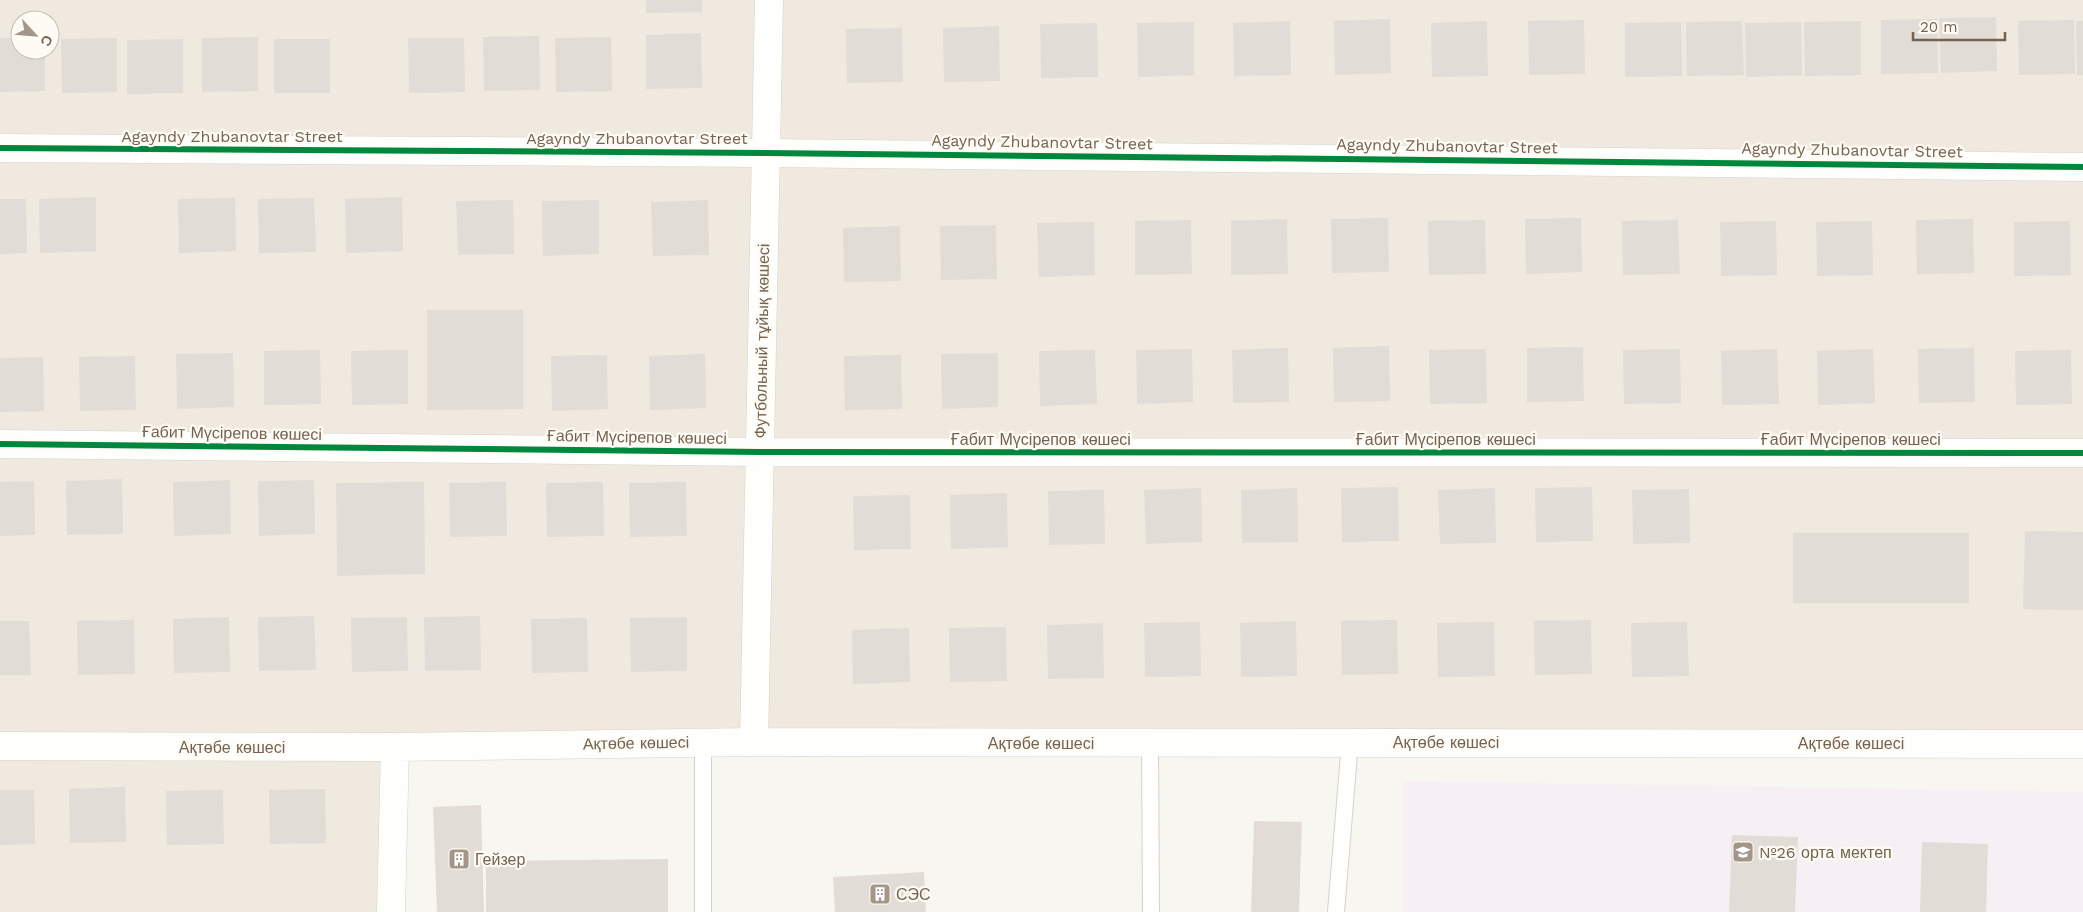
<svg xmlns="http://www.w3.org/2000/svg" width="2083" height="912" viewBox="0 0 2083 912" font-family="'Work Sans',sans-serif">
	<style>
		.residential { fill: #f0e9df; fill-rule: evenodd }
		.education { fill: #f6eff4 }
		.building { fill: #e2dcd6 }
		.lines { fill: none; stroke-linecap: round; stroke-linejoin: round }
		.lane-casing { stroke: #d5d2cb; stroke-width: 18 }
		.street-casing { stroke: #d5d2cb; stroke-width: 29 }
		.secondary-casing { stroke: #d6d2cb; stroke-width: 29 }
		.lane { stroke: #fefefd; stroke-width: 16 }
		.street { stroke: #fefefd; stroke-width: 28 }
		.secondary { stroke: #fefefd; stroke-width: 28 }
		.cycleway-casing { stroke: #fdfbf4; stroke-width: 9 }
		.cycleway { stroke: #00873e; stroke-width: 6 }
		.labels { text-anchor: middle; dominant-baseline: central; stroke-width: 4.5; stroke-linejoin: round; paint-order: stroke }
		.street-label { font-size: 16px; fill: #746352; stroke: #fdfbf4 }
		.poi-label { font-size: 16px; fill: #746352; stroke: #fdfbf4; text-anchor: start }
	</style>
	<rect width="100%" height="100%" fill="#f8f6f0"/>
	<path class="residential" d="M0,0H2083V744L395,747L391,912H0ZM20,20H50V50H20Z"/>
	<path class="education" d="M1402,781L2083,792V912H1402Z"/>
	<path class="building" d="M646,0H702V12L646,13Z
		M1996,17L1997,71L1941,73L1939,18Z
		M1390,19L1391,73L1335,75L1334,21Z
		M1937,19L1938,73L1881,74V20Z
		M1584,20L1585,74L1529,75L1528,21Z
		M2074,20L2075,74L2019,75L2018,21Z
		M1290,21L1291,75L1234,76L1233,23Z
		M1487,21L1488,76L1432,77L1431,23Z
		M1742,21L1744,75L1687,76L1686,22Z
		M1861,21V75L1805,76L1804,22Z
		M2076,21H2083V75H2077Z
		M1194,22V75L1138,77L1137,23Z
		M1681,22L1682,76L1625,77V23Z
		M1801,22L1802,75L1746,77L1745,23Z
		M1097,23L1098,77L1041,78L1040,24Z
		M999,26L1000,81L944,82L943,28Z
		M902,28L903,82L847,83L846,29Z
		M701,33L702,88L646,89V35Z
		M539,36L540,90L484,91L483,37Z
		M258,37V91L202,92V38Z
		M611,37L612,91L556,92L555,38Z
		M0,38H20V50H45V91L0,92Z
		M117,38V92L62,93L61,39Z
		M408,38H464L465,92L409,93Z
		M183,39V93L127,94V40Z
		M274,39H330V93H274Z
		M96,197V251L40,253L39,199Z
		M402,197L403,251L346,253L345,199Z
		M235,198L236,251L179,253L178,199Z
		M314,198L316,252L259,253L258,199Z
		M0,199H26L27,253L0,254Z
		M513,200L514,254L458,255L456,201Z
		M599,200V254L543,256L542,201Z
		M708,200L709,255L653,256L651,202Z
		M1388,218L1389,272L1332,273L1331,219Z
		M1581,218L1582,272L1526,274L1525,219Z
		M1287,219L1288,274L1231,275V221Z
		M1973,219L1974,273L1917,274L1916,220Z
		M1191,220L1192,274L1135,275V221Z
		M1485,220L1486,274L1429,275L1428,221Z
		M1678,220L1680,274L1623,275L1622,221Z
		M1776,221L1777,275L1721,276L1720,222Z
		M1872,221L1873,275L1817,276L1816,222Z
		M2070,221L2071,275L2014,276V222Z
		M1094,222L1095,275L1039,277L1037,223Z
		M996,225L997,279L941,280L940,226Z
		M900,226L901,281L844,282L843,228Z
		M427,310H523V409L427,410Z
		M1389,346L1390,401L1334,402L1333,348Z
		M1583,347L1584,401L1527,402V348Z
		M1288,348L1289,402L1233,403L1232,350Z
		M1974,348L1975,402L1919,403L1918,349Z
		M1192,349L1193,402L1137,404L1136,350Z
		M1486,349L1487,403L1430,404L1429,350Z
		M1680,349L1681,403L1624,404L1623,350Z
		M1777,349L1779,404L1722,405L1721,351Z
		M1873,349L1875,403L1818,405L1817,351Z
		M320,350L321,404L264,405V351Z
		M408,350V404L352,405L351,351Z
		M1095,350L1097,404L1040,406L1039,351Z
		M2071,350L2072,404L2016,405L2015,351Z
		M233,353L234,407L177,409L176,354Z
		M998,353V407L942,409L941,354Z
		M705,354L706,408L650,410L649,356Z
		M607,355L608,409L552,411L551,356Z
		M901,355L902,409L845,410L844,356Z
		M135,356L136,410L80,411L79,357Z
		M43,357L44,411L0,412V358Z
		M122,479L123,534L67,535L66,481Z
		M230,480L231,534L174,536L173,482Z
		M314,480L315,534L259,536L258,481Z
		M34,481L35,535L0,536V482Z
		M424,482L425,574L337,576L336,483Z
		M506,482L507,536L450,537L449,483Z
		M603,482L604,536L547,537L546,483Z
		M686,482L687,536L630,537L629,483Z
		M1398,487L1399,541L1342,542L1341,488Z
		M1592,487L1593,541L1536,542L1535,488Z
		M1201,488L1202,542L1146,544L1144,490Z
		M1297,488L1298,542L1242,543L1241,490Z
		M1495,488L1496,543L1440,544L1438,490Z
		M1689,489L1690,543L1633,544L1632,490Z
		M1104,490L1105,544L1049,545L1048,491Z
		M1007,493L1008,547L951,549L950,495Z
		M910,495L911,549L854,550L853,496Z
		M2025,531L2083,532V610L2023,609Z
		M1793,533H1969V603H1793Z
		M314,616L316,670L259,671L258,617Z
		M480,616L481,670L425,671L424,617Z
		M229,617L230,672L174,673L173,619Z
		M407,617L408,671L352,672L351,618Z
		M687,617V671L631,672L630,618Z
		M587,618L588,672L532,673L531,619Z
		M134,620L135,674L78,675L77,621Z
		M1397,620L1398,674L1342,675L1341,621Z
		M1591,620L1592,674L1535,675L1534,621Z
		M0,621H29L31,675H0Z
		M1296,621L1297,676L1241,677L1240,623Z
		M1200,622L1201,676L1145,677L1144,623Z
		M1494,622L1495,676L1438,677L1437,623Z
		M1687,622L1689,676L1632,677L1631,623Z
		M1103,623L1104,678L1048,679L1047,625Z
		M1006,627L1007,681L950,682L949,628Z
		M909,628L910,682L853,684L852,630Z
		M125,787L126,842L70,843L69,789Z
		M325,789L326,843L270,844L269,790Z
		M0,790H34L35,844L0,845Z
		M223,790L224,844L167,845L166,791Z
		M481,805L484,912H437L433,807Z
		M1254,821L1302,822L1299,912H1251Z
		M1732,835L1798,837L1795,912H1729Z
		M1922,842L1988,844L1986,912H1920Z
		M668,859V912H486V861Z
		M924,872L926,912H835L833,877Z"/>
	<g class="lines">
		<g class="lane-casing">
			<path id="lane" d="M703,742V912
				M1150,743L1151,912
				M1336,912L1350,742"/>
		</g>
		<g class="street-casing">
			<path id="street" d="M0,444L760,452L2083,453
				M754,742L769,0
				M0,746L395,747L754,742L2083,744
				M391,912L395,747"/>
		</g>
		<g class="secondary-casing">
			<path id="secondary" d="M0,148L765,153L2083,167"/>
		</g>
		<use href="#lane" class="lane"/>
		<use href="#street" class="street"/>
		<use href="#secondary" class="secondary"/>
		<g class="cycleway-casing">
			<path id="cycleway" d="M0,148L765,153L2083,167
				M0,444L760,452L2083,453"/>
		</g>
		<use href="#cycleway" class="cycleway"/>
	</g>
	<defs>
		<g id="school-square" transform="scale(1.125)"><rect x="-9" y="-9" width="18" height="18" rx="4" fill="#a29689" stroke="#fdfbf4"/><path d="M0-5L7-2L0 1L-7-2ZM-4 1L0 2.5L4 1V4Q0 6-4 4Z" fill="#fff"/></g>
		<g id="building-square" transform="scale(1.125)"><rect x="-9" y="-9" width="18" height="18" rx="4" fill="#a29689" stroke="#fdfbf4"/><path d="M-4-6H4V6H1V3H-1V6H-4ZM-2.5-4.3h1.7v1.8h-1.7ZM.8-4.3h1.7v1.8H.8ZM-2.5-1h1.7V.8h-1.7ZM.8-1h1.7V.8H.8Z" fill="#fff"/></g>
	</defs>
	<g fill-rule="evenodd">
		<use href="#school-square" x="1743" y="852"/>
		<use href="#building-square" x="459" y="859"/>
		<use href="#building-square" x="880" y="894"/>
	</g>
	<g class="labels">
		<g class="street-label">
			<text x="232" y="136">Agayndy Zhubanovtar Street</text>
			<text x="637" y="138">Agayndy Zhubanovtar Street</text>
			<text transform="translate(1042 142) rotate(1)">Agayndy Zhubanovtar Street</text>
			<text transform="translate(1447 146) rotate(1)">Agayndy Zhubanovtar Street</text>
			<text transform="translate(1852 150) rotate(1)">Agayndy Zhubanovtar Street</text>
			<text transform="translate(762 341) rotate(-89)">Футбольный тұйық көшесі</text>
			<text transform="translate(232 433) rotate(1)">Ғабит Мүсірепов көшесі</text>
			<text transform="translate(637 437) rotate(1)">Ғабит Мүсірепов көшесі</text>
			<text x="1041" y="439">Ғабит Мүсірепов көшесі</text>
			<text x="1446" y="439">Ғабит Мүсірепов көшесі</text>
			<text x="1851" y="439">Ғабит Мүсірепов көшесі</text>
			<text x="1446" y="742">Ақтөбе көшесі</text>
			<text transform="translate(636 743) rotate(-1)">Ақтөбе көшесі</text>
			<text x="1041" y="743">Ақтөбе көшесі</text>
			<text x="1851" y="743">Ақтөбе көшесі</text>
			<text x="232" y="747">Ақтөбе көшесі</text>
		</g>
		<g class="poi-label">
			<text x="1759" y="852">№26 орта мектеп</text>
			<text x="475" y="859">Гейзер</text>
			<text x="896" y="894">СЭС</text>
		</g>
	</g>
	<g transform="translate(35 35) rotate(116)"><circle r="24" fill="#fdfbf4" stroke="#c6beb3"/>
	<path d="M0-4L9 19L0 12L-9 19Z" fill="#a29689"/>
	<text y="-8" font-size="14" font-weight="bold" text-anchor="middle" fill="#746352">С</text>
	</g>
	<path d="M1913 32v8h92v-8" fill="none" stroke="#746352" stroke-width="2.5"/>
	<text x="1920" y="32" font-size="15" fill="#746352" stroke="#fdfbf4" stroke-width="4" paint-order="stroke">20 m</text>
</svg>
